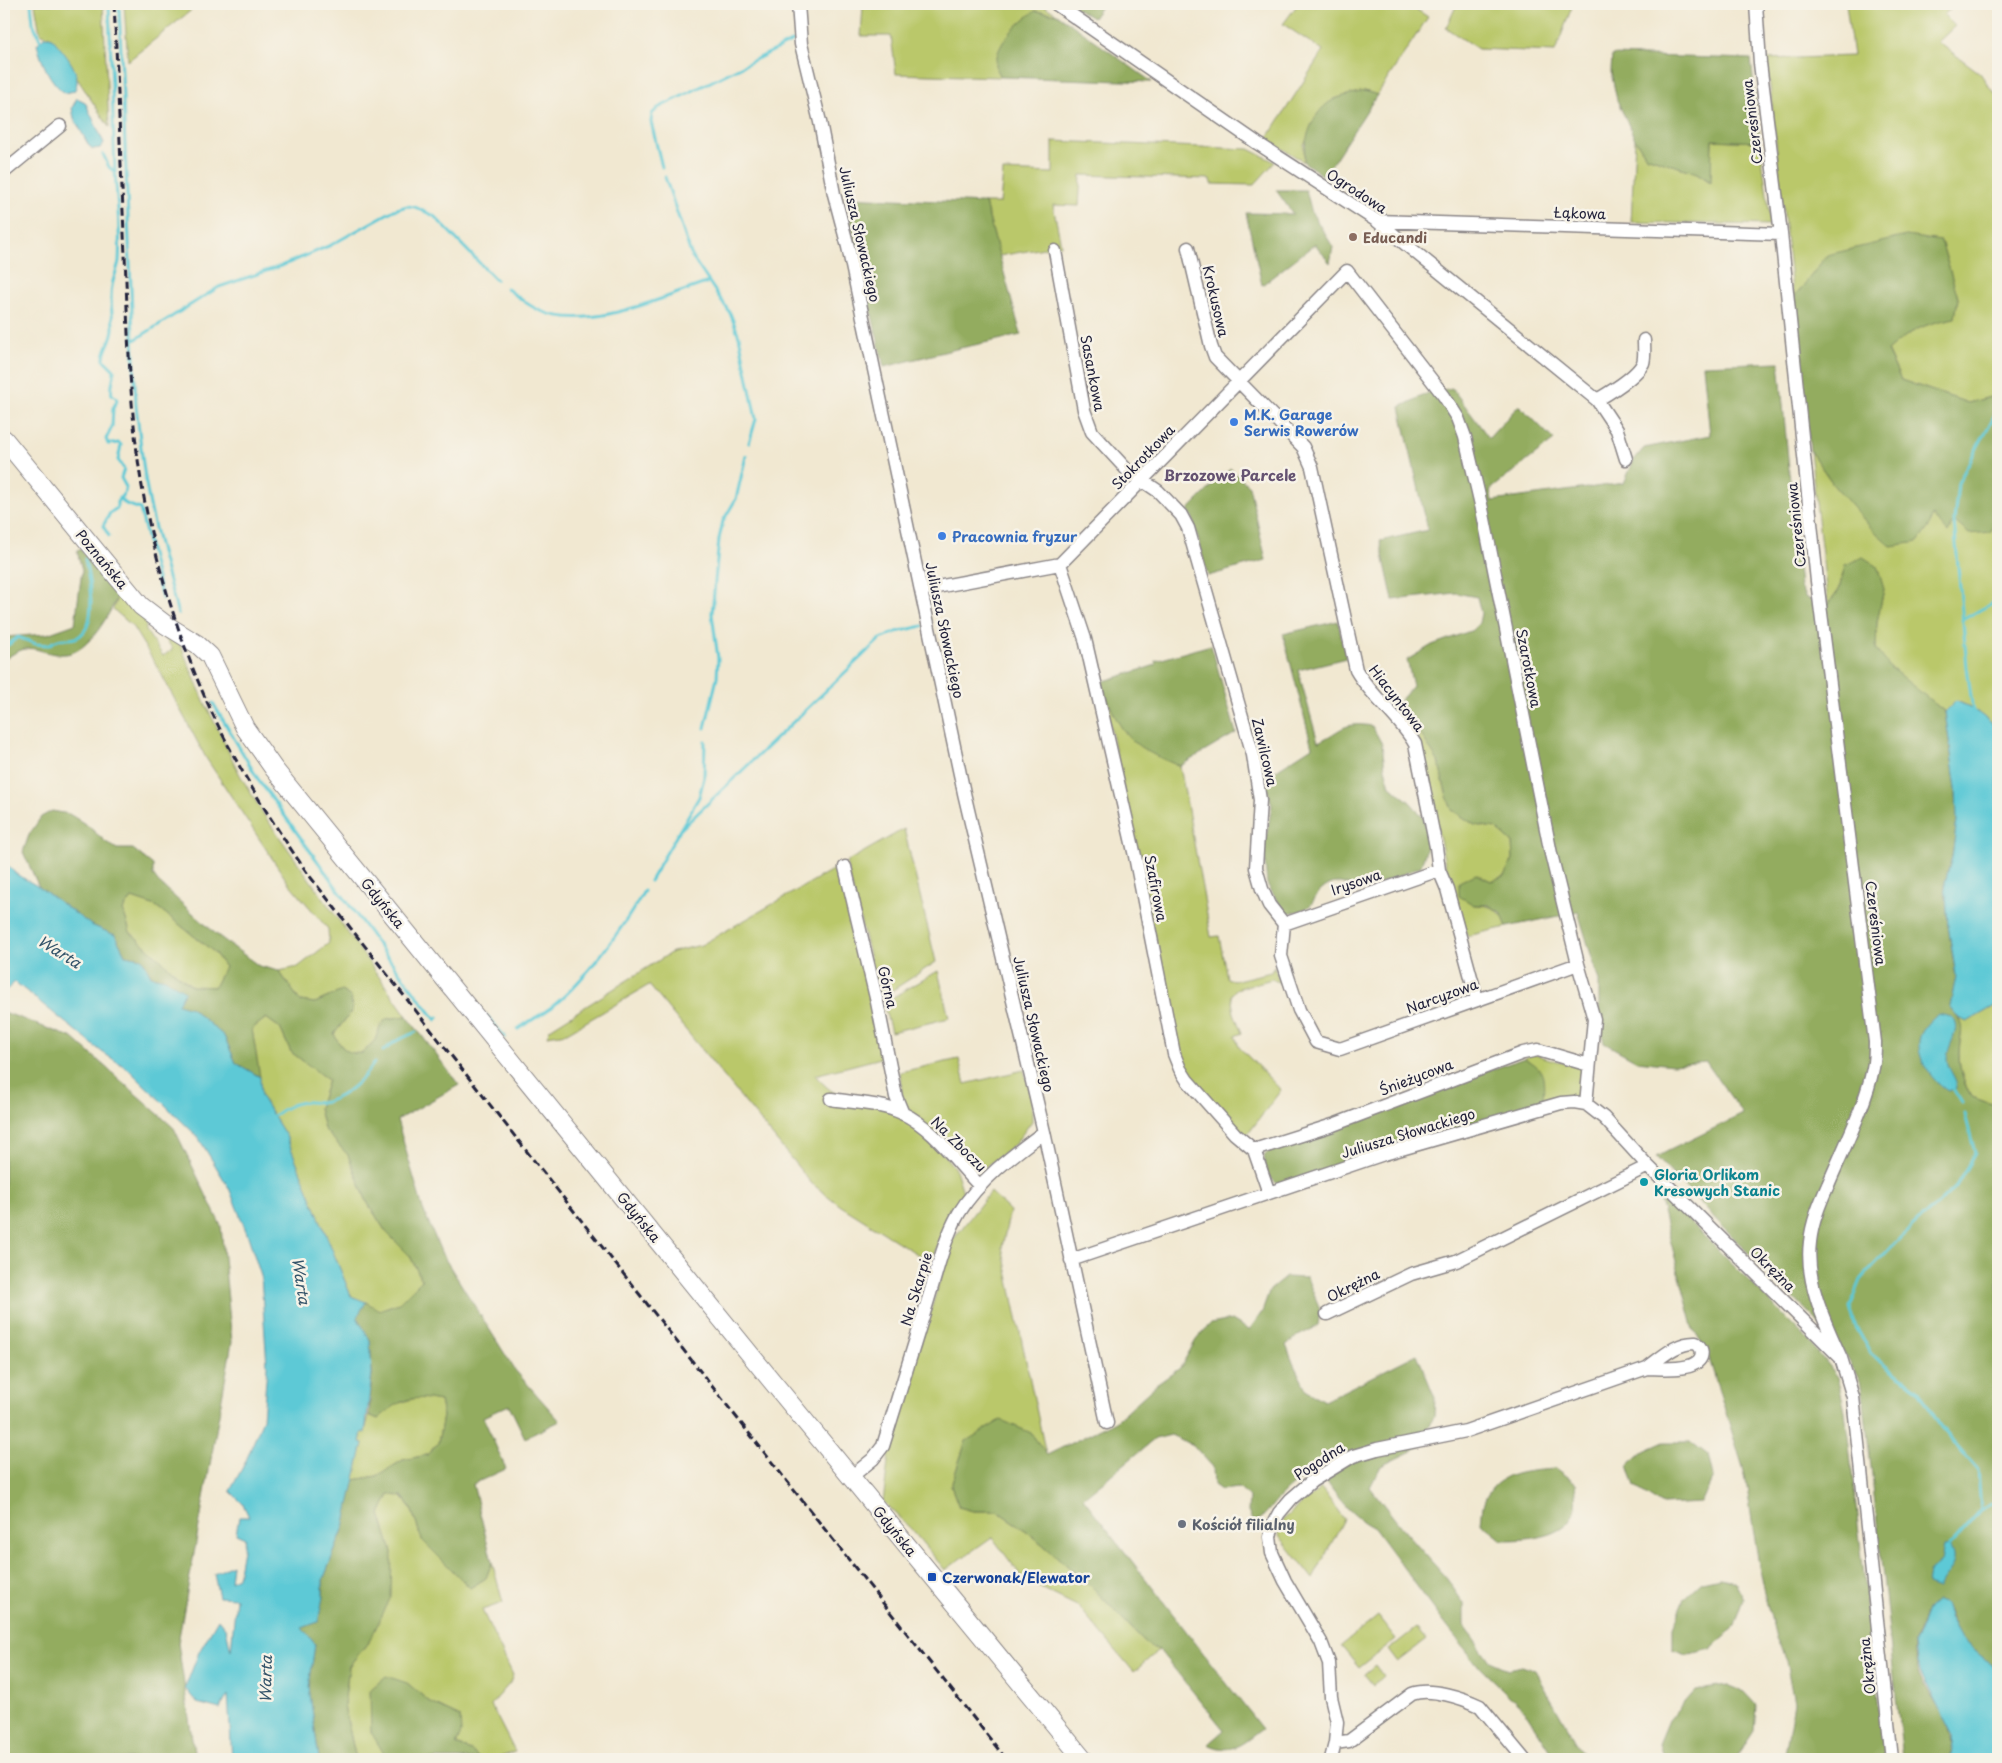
<svg xmlns="http://www.w3.org/2000/svg" width="2002" height="1763" viewBox="0 0 2002 1763" font-family="'Playpen Sans',sans-serif">
	<style>
		.green { fill: #bac86a; stroke: #6e7552 }
		.forest { fill: #93ac5e; stroke: #5a674c; fill-rule: evenodd }
		.water { fill: #5dc9d6; stroke: #407688 }
		.lines { fill: none; stroke-linecap: round; stroke-linejoin: round }
		.stream { stroke: #5dc9d6; stroke-width: 3 }
		.minor-casing { stroke: #8a8586; stroke-width: 15 }
		.secondary-casing { stroke: #8a8586; stroke-width: 20 }
		.minor { stroke: #fff; stroke-width: 12 }
		.secondary { stroke: #fff; stroke-width: 18 }
		.rail { stroke: #22223b; stroke-width: 3; stroke-dasharray: 8 4; stroke-linecap: butt }
		.education-dot { fill: #8d6e63; stroke: #f7f3e8; stroke-width: 2 }
		.shop-dot { fill: #3f7fe0; stroke: #f7f3e8; stroke-width: 2 }
		.culture-dot { fill: #0f9aa8; stroke: #f7f3e8; stroke-width: 2 }
		.worship-dot { fill: #6b7280; stroke: #f7f3e8; stroke-width: 2 }
		.transit-dot { fill: #1a4fb4; stroke: #f7f3e8; stroke-width: 2 }
		.labels { text-anchor: middle; dominant-baseline: central; stroke-width: 5; stroke-linejoin: round; paint-order: stroke }
		.street-label { font-size: 14px; fill: #22223b; stroke: #f7f3e8 }
		.education-label { font-size: 14px; font-weight: bold; fill: #785e54; stroke: #f7f3e8; text-anchor: start }
		.shop-label { font-size: 14px; font-weight: bold; fill: #366cbe; stroke: #f7f3e8; text-anchor: start }
		.culture-label { font-size: 14px; font-weight: bold; fill: #0d838f; stroke: #f7f3e8; text-anchor: start }
		.worship-label { font-size: 14px; font-weight: bold; fill: #5b616d; stroke: #f7f3e8; text-anchor: start }
		.transit-label { font-size: 14px; font-weight: bold; fill: #164399; stroke: #f7f3e8; text-anchor: start }
		.neighbourhood-label { font-size: 15px; font-weight: bold; fill: #645271; stroke: #f7f3e8 }
		.water-label { font-size: 15px; font-style: italic; fill: #34546a; stroke: #f7f3e8 }
	</style>
	<rect width="100%" height="100%" fill="#f7f3e8"/>
	<filter id="ink" filterUnits="userSpaceOnUse"><feTurbulence type="fractalNoise" baseFrequency=".02" numOctaves="2"/><feDisplacementMap in="SourceGraphic" scale="10" xChannelSelector="R" yChannelSelector="G"/><feConvolveMatrix kernelMatrix="1 2 1 2 8 2 1 2 1" color-interpolation-filters="sRGB"/></filter>
	<filter id="wash" filterUnits="userSpaceOnUse"><feTurbulence type="fractalNoise" baseFrequency=".0096" numOctaves="4" result="noise"/><feDisplacementMap in="SourceGraphic" scale="20" xChannelSelector="R" yChannelSelector="G"/><feGaussianBlur stdDeviation="1.12" result="paint"/><feColorMatrix in="noise" values="0 0 0 0 0 0 0 0 0 0 0 0 0 0 0 0 0 1.4 0 .05"/><feComposite in="paint" operator="in"/></filter>
	<g filter="url(#wash)">
		<rect width="100%" height="100%" fill="#f1e8d1"/>
		<path class="green" d="M35,4H103L109,127L50,37L40,33Z
			M124,4H199L128,61Z
			M808,4H1041L1057,14L1035,11L996,67L1001,77L896,74L891,36H861L863,6L818,4L810,9Z
			M1298,4H1408L1428,17L1377,95L1365,91L1334,99L1304,144V162L1267,139L1323,51L1283,24Z
			M1457,4H1573L1555,52L1478,49L1446,28Z
			M1846,4H1955L1944,15L1955,26L1938,42L1980,73L1993,92L1998,97V391L1994,396L1968,403L1901,380L1887,350C1911,330 1924,324 1955,317L1958,298L1941,241L1793,299L1767,59L1853,56Z
			M1635,139L1646,156L1697,173L1710,182L1712,140L1760,142L1771,225L1631,222Z
			M1053,141L1249,149L1275,162L1254,185L1211,184L1210,179L1081,175L1079,206L1053,205L1061,245L999,256L985,203H1000L1003,171L1053,173Z
			M1810,451L1834,485L1990,532L1998,520V605L1996,606L1998,615V728L1972,708L1957,701L1945,712C1930,700 1879,665 1876,647C1874,628 1880,608 1884,590L1845,565L1839,590L1828,605Z
			M118,595L145,617L146,631L163,656L173,649L163,636L165,632L179,642L205,703L240,775L266,818L407,1016L386,1019L380,1027L375,1040L363,1053C347,1055 341,1048 334,1034L352,1011L342,991L315,1003L300,1001L279,971L298,967L329,943L328,929L287,881L206,758L158,668L132,626L113,609Z
			M1101,682L1111,708L1172,763L1180,766L1211,937L1219,936L1227,978L1233,981L1271,972L1274,966L1280,983L1272,979L1236,989L1231,995L1234,1013L1242,1033L1235,1036L1239,1047L1281,1090L1248,1134L1240,1132C1217,1108 1193,1085 1179,1054Z
			M1416,727L1438,761L1447,796L1452,810L1475,825L1496,828L1512,842L1513,859L1504,876L1491,881L1476,874L1474,905C1491,905 1502,909 1507,927L1467,936L1448,878Z
			M904,829L936,962L885,995L878,992L846,862Z
			M841,865L885,1057L815,1075C838,1102 850,1098 883,1103L890,1096L933,1141L956,1170L963,1192L930,1262L841,1206L811,1183L649,985L567,1033L547,1036L550,1029L672,952L701,945Z
			M132,898L156,906L214,952L225,967L214,987L192,986L172,970L130,932L123,910Z
			M938,971L949,1018L891,1032L883,1003Z
			M1998,1004V1104L1995,1105L1971,1097C1964,1083 1959,1071 1959,1054C1959,1038 1964,1037 1959,1018L1967,1022Z
			M266,1018L280,1028L291,1052L328,1080L319,1108L324,1129L348,1155L367,1202L386,1232L410,1256L422,1280L399,1303L379,1310L351,1296L286,1136L261,1096L252,1029Z
			M1533,1054L1581,1068L1583,1091L1575,1097L1543,1102L1524,1058Z
			M959,1059L965,1084L1024,1070L1032,1098V1121L1015,1144L984,1168L971,1169L912,1115L902,1097L900,1072Z
			M990,1192L1010,1211L1002,1247L1046,1455L1031,1433L966,1441L951,1486L959,1507L973,1511H997L1028,1532L1091,1586L1149,1646L1159,1650L1134,1672L1079,1607L1024,1580L992,1537L945,1570L911,1529L883,1502L891,1439L952,1241Z
			M418,1397L440,1401L443,1416L438,1443L427,1455L403,1460L377,1476L354,1480L363,1443L360,1442L362,1432H365L369,1415L378,1419L393,1405Z
			M1321,1488L1344,1519L1313,1579L1278,1534L1283,1519Z
			M389,1495L401,1496L411,1508L422,1540L470,1588L486,1578L492,1562L503,1603L482,1610L513,1675L510,1683L491,1705L515,1752L493,1759H480L471,1751L456,1745L460,1717L431,1703L407,1683L386,1755L387,1759H356L344,1706L349,1666L370,1640L392,1552L380,1514Z
			M1378,1616L1396,1639L1359,1668L1341,1646Z
			M1416,1628L1426,1640L1397,1662L1388,1650Z
			M1375,1665L1383,1676L1373,1685L1364,1674Z"/>
		<path class="forest" d="M1069,4H1103L1093,18Z
			M1035,11L1057,14L1152,82L1001,77C1000,74 996,69 996,66C995,43 1018,23 1035,11Z
			M1612,55L1751,59L1760,142L1712,140L1711,182L1697,173L1646,156L1635,139L1617,100L1611,72Z
			M1365,91L1377,95L1324,176L1304,162C1304,139 1312,110 1335,99C1344,95 1356,93 1365,91Z
			M1276,190H1306L1312,213L1333,247L1330,263L1315,244L1262,285L1246,213L1293,214Z
			M845,197L985,203L1021,335L956,349L884,367Z
			M1906,236L1941,241L1958,298L1955,318C1923,324 1911,330 1887,351L1901,380L1968,403L1994,396L1998,391V520L1990,532L1969,534L1954,521L1948,533L1932,515L1929,527L1918,542L1891,546L1872,529L1834,485L1810,451L1793,299L1827,255Z
			M1779,362L1800,587L1806,598L1828,605L1839,590L1845,565L1863,557L1877,566L1884,589L1877,622L1876,649L1891,668L1945,712L1956,788L1957,820L1952,857L1945,882L1948,925L1956,977L1950,1007C1969,1031 1959,1030 1959,1055C1959,1071 1964,1083 1971,1097L1995,1105L1998,1104V1670L1961,1639L1957,1633L1945,1604L1928,1608C1924,1619 1916,1632 1914,1644C1908,1684 1963,1719 1950,1759H1903L1862,1385L1844,1352L1817,1321L1753,1258L1656,1157L1743,1114L1706,1062L1673,1065L1637,1061L1604,1043L1599,1016V981L1578,912L1507,927L1501,912L1488,905H1474L1459,896V882L1476,874L1491,881L1504,876L1513,859L1512,842L1496,828L1475,825L1452,810L1447,796L1438,761L1416,727L1398,703L1413,686L1407,660L1432,645L1473,630L1479,623L1481,613L1477,597L1456,593L1393,600L1380,541L1428,530L1400,407L1428,393L1452,388L1489,438L1519,405L1554,440L1490,490L1492,501L1624,483L1634,460L1644,448L1710,435L1703,365Z
			M1230,468L1249,486L1266,560L1208,576L1192,516L1188,510Z
			M80,549L118,595C110,614 89,652 66,654C36,656 35,637 4,660V637L47,634L75,624L82,570L77,551Z
			M1338,621L1346,658L1298,670L1318,742C1342,731 1342,721 1372,726L1382,744L1385,768L1390,786L1410,802L1423,817L1429,841L1421,866C1410,871 1373,888 1363,888C1351,888 1341,879 1329,885C1307,897 1321,910 1287,913L1278,902L1267,884L1264,850L1272,805L1264,778L1312,747L1283,634Z
			M1211,645L1236,733L1180,766C1164,760 1140,750 1129,737C1115,722 1108,700 1101,682L1156,665L1155,661Z
			M52,811L69,814L87,825L106,842L117,849H133L153,865V875L158,882L216,934L259,966L279,971L300,1001L315,1003L342,991L351,997L352,1011L334,1034C341,1048 347,1055 363,1053L375,1040L380,1027L386,1019L407,1016L459,1085L397,1120L423,1209L442,1254L515,1370L560,1421L525,1438L509,1405L483,1417L506,1469L473,1484L492,1562L486,1578L470,1588L422,1540L411,1508L402,1496L389,1495L380,1514L392,1552L391,1597L370,1640L349,1666L344,1706L356,1759H319L309,1687L315,1644L301,1628L323,1597V1580L344,1527L354,1480L377,1476L403,1460L427,1455L438,1443L443,1416L440,1401C410,1395 401,1399 378,1419L369,1415L372,1373L370,1340L357,1317L366,1302L379,1310L399,1303L422,1280L410,1256L386,1232L367,1202L348,1155L324,1129L319,1108L328,1080L291,1052L280,1028L266,1018L252,1029L260,1077L236,1063L224,1036L191,1008L177,1004L184,992L165,979L151,976L142,958L125,955L115,935L91,925L39,887L23,852L29,835L41,817ZM132,898L156,906L214,952L225,967L214,987L191,986L172,970L130,932L123,910Z
			M4,1012L73,1038L174,1128L221,1226L232,1342L178,1643L195,1759H4Z
			M1524,1058C1547,1069 1544,1080 1543,1102L1277,1184L1267,1174L1264,1156L1272,1148Z
			M1657,1189L1810,1342L1837,1377L1845,1411L1885,1759H1784L1794,1703L1786,1660L1776,1638L1759,1567L1745,1474L1707,1352L1694,1330Z
			M1286,1277L1307,1278L1320,1309L1318,1326L1298,1336L1286,1345L1294,1365L1307,1391L1324,1401L1417,1354L1435,1398L1434,1416L1420,1447L1381,1466L1370,1487L1401,1527L1447,1579L1464,1604V1625L1490,1661L1508,1669L1521,1666L1535,1670L1585,1759H1556L1525,1711L1481,1669L1445,1624L1374,1528C1349,1516 1333,1491 1318,1469C1303,1477 1290,1486 1279,1498C1268,1508 1268,1516 1253,1522L1248,1512L1249,1498L1239,1488L1221,1490L1214,1485L1213,1467L1193,1445L1171,1435L1155,1439L1083,1498L1262,1729C1243,1743 1232,1756 1208,1744L1224,1730L1159,1650L1149,1646L1091,1586L1028,1532L997,1511H973L959,1507L951,1486L966,1441L1001,1420L1031,1433L1047,1455L1116,1421L1156,1385L1180,1368L1196,1340L1210,1324L1232,1320L1249,1330L1262,1312L1270,1290Z
			M1664,1442H1691L1708,1455L1713,1477L1701,1503L1663,1505L1635,1487L1628,1465L1644,1451Z
			M1555,1469L1575,1484C1576,1493 1578,1506 1574,1515C1563,1539 1523,1540 1502,1540L1481,1523C1482,1516 1482,1506 1485,1500C1497,1471 1529,1471 1555,1469Z
			M1720,1578L1735,1582L1744,1598L1735,1627L1710,1649L1687,1655L1673,1650V1628L1685,1598L1702,1582Z
			M386,1676L407,1683L431,1703L460,1717L461,1733L456,1745L471,1751L480,1759H387L371,1732L370,1690Z
			M1729,1686L1744,1692L1756,1705L1754,1731L1737,1757L1733,1759H1664L1659,1744L1669,1720L1696,1690Z"/>
		<path class="water" d="M44,37H50L53,39C63,52 85,74 74,91L65,93C50,83 41,61 37,44Z
			M77,98L85,102L104,143L100,148L93,149L89,146L74,118L72,108Z
			M1956,701L1972,708L1998,728V1004L1967,1022L1959,1018L1950,1007L1956,976L1948,925L1945,882L1952,857L1957,820L1956,788L1945,712Z
			M4,861L16,874L39,887L91,925L115,935L125,955L142,958L151,976L165,979L185,991L178,1004L191,1008L224,1036L236,1063L260,1077L261,1096L286,1136L351,1296L366,1302L357,1317L370,1340L372,1373L365,1433L362,1432L360,1442L363,1443L344,1527L323,1580V1597L318,1622L302,1628L315,1644L309,1687L319,1759H232L228,1695L220,1709L197,1703L185,1688L199,1652L218,1619L226,1629L231,1651L236,1598L219,1597L214,1574L232,1565L230,1581L238,1577L245,1538L236,1534L239,1517H249L243,1504L230,1491L245,1463L263,1419L267,1366L261,1276L248,1236L229,1188L198,1137L128,1069L102,1052L15,982L4,992Z
			M1938,1014L1952,1017C1962,1030 1948,1043 1947,1058C1947,1070 1957,1077 1957,1088L1948,1091C1931,1081 1911,1052 1922,1032C1926,1025 1933,1019 1938,1014Z
			M1950,1545C1962,1563 1945,1574 1937,1589L1926,1585L1928,1572L1942,1560L1945,1546Z
			M1936,1601L1945,1604L1950,1619L1961,1639L1998,1670V1759H1950L1953,1749L1952,1735L1916,1663L1914,1644L1928,1608Z"/>
		<g class="lines">
			<path class="stream" d="M31,4L33,23L42,44
				M109,4L115,172
				M119,4L136,406C139,428 141,450 144,471C151,520 165,567 178,614
				M103,154L109,167L115,172C117,201 121,232 119,261C118,268 113,278 112,286C109,300 113,314 113,328C113,340 103,349 104,360L114,370C114,379 110,387 112,395L116,397L117,401L113,408L112,427L106,439L108,444L119,443L121,445L118,460L124,469L121,478L126,487L125,492L117,502V508L110,513L103,526L109,536
				M662,167L651,122L652,114L658,108L793,41
				M665,177L692,257L730,313L739,336L756,419L749,443
				M506,288C517,296 528,306 541,311C589,332 663,297 709,282
				M133,341L219,287L281,266L331,245L394,210L407,206L415,207L434,216L496,280
				M119,498L126,504L140,509L162,599
				M1962,620L1998,600
				M4,645H8L18,637L36,644L49,645C61,635 67,642 78,637C99,625 89,578 85,559
				M213,703L258,779L379,946L436,1020L438,1017
				M1973,712L1967,667L1954,521L1958,483L1998,409
				M705,728L717,678L718,658L712,614L719,539L723,521L736,499L746,456
				M680,830L879,640L896,632L923,626
				M650,881L699,797L704,778L705,741
				M487,1016L505,1037
				M518,1029C529,1021 543,1014 553,1006C585,980 624,927 644,891
				M383,1051L396,1041L416,1032
				M1952,1087L1962,1103
				M271,1118C281,1110 290,1104 303,1102C310,1101 319,1104 326,1102C346,1096 363,1080 374,1063
				M1981,1510L1998,1501
				M1950,1545L1981,1510L1978,1470L1940,1426L1919,1391L1871,1354L1855,1325L1850,1307L1861,1280L1871,1268L1901,1237L1955,1188L1975,1153L1965,1114"/>
		</g>
	</g>
	<g filter="url(#ink)">
		<g class="lines">
			<g class="minor-casing">
				<path id="minor" d="M798,4L801,44L820,122L834,194L848,247L964,793L1044,1132L1107,1423
					M1056,4L1257,143L1377,221L1597,400L1617,430L1626,459
					M1756,4L1760,63L1781,234L1817,581L1875,1042C1875,1050 1875,1060 1873,1068C1866,1105 1843,1149 1828,1185C1820,1203 1812,1222 1810,1242C1805,1282 1825,1323 1841,1358
					M4,172L60,126
					M1377,221L1781,234
					M1188,248L1211,346L1215,357L1303,447L1312,467L1356,670C1372,698 1399,716 1415,744L1436,847L1439,870L1447,889L1477,999
					M1055,251L1084,410L1092,432L1127,470L1158,491L1181,515L1188,528L1253,755L1260,800L1256,868L1262,889L1269,905L1284,924L1281,956L1299,1010L1316,1042L1340,1049L1578,964
					M1597,400C1609,393 1637,376 1643,363C1645,357 1644,347 1644,340
					M1060,564L1085,639L1135,856L1174,1054L1180,1069L1187,1080L1235,1134L1254,1150L1269,1193
					M921,590L1060,564L1347,271L1444,396L1458,418L1465,437L1482,509L1551,854L1578,964L1594,1019L1586,1104
					M845,867L877,1002L896,1097L903,1114
					M1284,924L1439,870
					M831,1099C854,1103 881,1103 902,1113C934,1128 956,1162 980,1186
					M1254,1150L1333,1125L1523,1053L1538,1050L1589,1065
					M1071,1260L1384,1154L1561,1103L1574,1102L1586,1104L1604,1118L1648,1166L1841,1358L1853,1397L1892,1759
					M1327,1314L1411,1274L1456,1261L1648,1166
					M851,1477L873,1459L883,1446C898,1397 913,1348 928,1300C937,1271 944,1239 959,1213C979,1180 1013,1155 1044,1132
					M1335,1743L1349,1741L1412,1694C1430,1687 1463,1698 1480,1706L1524,1759
					M1331,1759L1335,1743L1337,1722L1331,1697L1329,1663L1321,1642L1285,1581L1272,1553L1270,1537L1273,1524L1279,1513L1291,1499L1312,1481L1353,1456L1377,1449L1466,1431L1647,1368C1660,1368 1695,1372 1701,1357C1703,1351 1701,1347 1696,1343C1677,1342 1662,1357 1647,1368"/>
			</g>
			<g class="secondary-casing">
				<path id="secondary" d="M4,439L141,606L166,625L197,644L210,656L245,728L274,769L771,1380L1083,1759"/>
			</g>
			<use href="#minor" class="minor"/>
			<use href="#secondary" class="secondary"/>
			<path class="rail" d="M114,4C118,87 121,171 125,255C128,328 129,401 140,474C149,533 165,593 186,650C215,731 259,804 308,874L1006,1759"/>
		</g>
	</g>
	<circle class="education-dot" cx="1353" cy="237" r="5"/>
	<g class="shop-dot">
		<circle cx="1234" cy="422" r="5"/>
		<circle cx="942" cy="536" r="5"/>
	</g>
	<circle class="culture-dot" cx="1644" cy="1182" r="5"/>
	<circle class="worship-dot" cx="1182" cy="1524" r="5"/>
	<rect class="transit-dot" x="927" y="1572" width="10" height="10" rx="2.5"/>
	<g class="labels">
		<g class="street-label">
			<text transform="translate(1752 122) rotate(-97)">Czereśniowa</text>
			<text transform="translate(1357 191) rotate(33)">Ogrodowa</text>
			<text transform="translate(1580 213) rotate(2)">Łąkowa</text>
			<text transform="translate(860 234) rotate(77)">Juliusza Słowackiego</text>
			<text transform="translate(1216 301) rotate(77)">Krokusowa</text>
			<text transform="translate(1093 373) rotate(79)">Sasankowa</text>
			<text transform="translate(1143 457) rotate(-46)">Stokrotkowa</text>
			<text transform="translate(1796 525) rotate(-96)">Czereśniowa</text>
			<text transform="translate(102 559) rotate(50)">Poznańska</text>
			<text transform="translate(945 630) rotate(78)">Juliusza Słowackiego</text>
			<text transform="translate(1529 668) rotate(79)">Szarotkowa</text>
			<text transform="translate(1397 698) rotate(52)">Hiacyntowa</text>
			<text transform="translate(1265 752) rotate(77)">Zawilcowa</text>
			<text transform="translate(1356 882) rotate(-19)">Irysowa</text>
			<text transform="translate(1156 888) rotate(79)">Szafirowa</text>
			<text transform="translate(383 903) rotate(51)">Gdyńska</text>
			<text transform="translate(1876 923) rotate(83)">Czereśniowa</text>
			<text transform="translate(888 987) rotate(77)">Górna</text>
			<text transform="translate(1442 996) rotate(-20)">Narcyzowa</text>
			<text transform="translate(1034 1024) rotate(77)">Juliusza Słowackiego</text>
			<text transform="translate(1416 1077) rotate(-21)">Śnieżycowa</text>
			<text transform="translate(1408 1133) rotate(-17)">Juliusza Słowackiego</text>
			<text transform="translate(959 1144) rotate(45)">Na Zboczu</text>
			<text transform="translate(639 1217) rotate(51)">Gdyńska</text>
			<text transform="translate(1773 1269) rotate(45)">Okrężna</text>
			<text transform="translate(1353 1285) rotate(-26)">Okrężna</text>
			<text transform="translate(916 1289) rotate(-73)">Na Skarpie</text>
			<text transform="translate(1319 1461) rotate(-33)">Pogodna</text>
			<text transform="translate(895 1531) rotate(51)">Gdyńska</text>
			<text transform="translate(1867 1666) rotate(-96)">Okrężna</text>
		</g>
		<g class="education-label">
			<text x="1363" y="237">Educandi</text>
		</g>
		<g class="shop-label">
			<text x="1244" y="414">M.K. Garage<tspan x="1244" dy="16">Serwis Rowerów</tspan></text>
			<text x="952" y="536">Pracownia fryzur</text>
		</g>
		<g class="culture-label">
			<text x="1654" y="1174">Gloria Orlikom<tspan x="1654" dy="16">Kresowych Stanic</tspan></text>
		</g>
		<g class="worship-label">
			<text x="1192" y="1524">Kościół filialny</text>
		</g>
		<g class="transit-label">
			<text x="942" y="1577">Czerwonak/Elewator</text>
		</g>
		<g class="neighbourhood-label">
			<text x="1230" y="474">Brzozowe Parcele</text>
		</g>
		<g class="water-label">
			<text transform="translate(60 951) rotate(32)">Warta</text>
			<text transform="translate(302 1281) rotate(81)">Warta</text>
			<text transform="translate(265 1679) rotate(-89)">Warta</text>
		</g>
	</g>
	<rect width="2002" height="1763" fill="none" stroke="#f7f3e8" stroke-width="20"/>
</svg>
